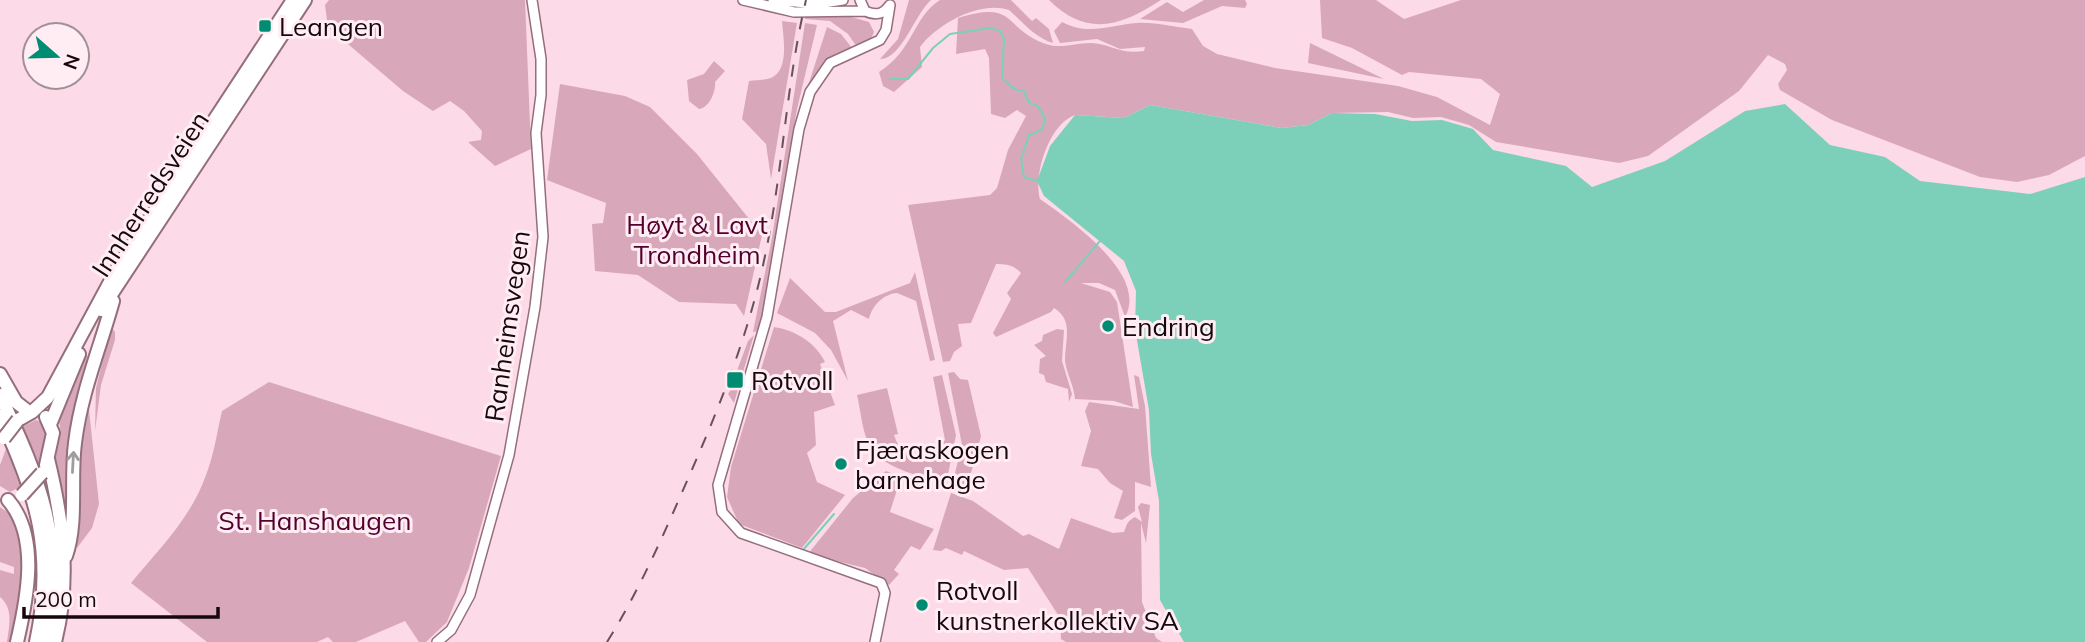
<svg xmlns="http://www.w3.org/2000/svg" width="2085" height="642" viewBox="0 0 2085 642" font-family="Mulish,sans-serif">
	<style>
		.green { fill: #d8a8ba }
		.water { fill: #7cd0b9 }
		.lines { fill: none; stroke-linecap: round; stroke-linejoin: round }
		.stream { stroke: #7cd0b9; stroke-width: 2 }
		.secondary-casing { stroke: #956e7d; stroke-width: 12 }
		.highway-casing { stroke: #956e7d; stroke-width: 16 }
		.secondary { stroke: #fff; stroke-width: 9 }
		.highway { stroke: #fff; stroke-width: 12 }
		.rail { stroke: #67515a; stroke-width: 2; stroke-dasharray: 12 12; stroke-linecap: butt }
		.highway-bridge-casing { stroke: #956e7d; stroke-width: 16; stroke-linecap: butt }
		.highway-bridge { stroke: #fff; stroke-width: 12 }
		.oneway { stroke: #a19c9e }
		.poi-dot { fill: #008b73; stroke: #ffedf3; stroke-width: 2.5 }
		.labels { text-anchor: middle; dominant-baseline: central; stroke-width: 6; stroke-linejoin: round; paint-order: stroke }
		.poi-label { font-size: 26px; fill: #15070d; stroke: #ffedf3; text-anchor: start }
		.street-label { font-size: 26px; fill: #15070d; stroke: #ffedf3 }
		.park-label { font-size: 26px; fill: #52002d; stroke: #ffedf3 }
	</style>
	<rect width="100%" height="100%" fill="#fddae7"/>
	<path class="green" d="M329,0H525L531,149L495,166L468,142L481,140L482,131L464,111L450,101L433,111L403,91L328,27L325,5Z
		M909,0H931C915,14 901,60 880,59L898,39Z
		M940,0H1011L1032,21L1036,18L1049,29L1053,43C1034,37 1024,23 1009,10C980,0 937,24 920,47L922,67L894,92L883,86L879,72C914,50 912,18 940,0Z
		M1049,0H1161C1121,26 1087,38 1049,0Z
		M1204,0H1245L1247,4L1245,8L1222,6L1183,23L1140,19L1167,2L1183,12Z
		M1320,0H1376L1404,19L1461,0H2085V156L2049,175L2017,182L1980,177L1832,120L1780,90L1778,84L1787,70L1785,64L1768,55L1739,91L1648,156L1619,163L1496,142L1469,125L1441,117L1413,118L1388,112L1332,113L1308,125L1282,128L1150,105L1124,118L1075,115C1049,124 1033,175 1040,199C1070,220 1149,275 1125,317L1115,290L1099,283H1081L1110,292L1117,302L1133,407L1114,401L1075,399C1074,385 1066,373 1065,360C1065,340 1074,320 1054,308L1051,312L996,337L993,333L1011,299L1007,293L1021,273C1014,265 1006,264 996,264L971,323L958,324L962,346L954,352L950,361L943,362L908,205L990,195L997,188L1008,150L1026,116L1017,110L1005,118L991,114L989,58L985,49L956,54L958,18C1017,0 1002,27 1043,43C1061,50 1072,43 1091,43C1109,43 1120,55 1144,51L1145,47L1120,49L1097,39L1060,43L1054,31L1062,22C1088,36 1110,25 1137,23C1155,22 1174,27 1192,29L1203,46L1217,54L1275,68L1398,86L1437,97L1490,125L1500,94L1481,79L1409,72L1402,75L1352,48L1322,38Z
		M806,17L848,16L869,22L874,32L871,39L857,47L848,34L830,21L805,19Z
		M782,21L797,23L771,179L766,144L742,119L749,81C756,80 765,80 771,78C790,70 783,36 782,21Z
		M805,23L817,25L797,109L764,310L759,331L753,332L772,238Z
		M827,27L841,34L852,48L825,63L805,95Z
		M1310,43L1384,79L1308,63Z
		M714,61L725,71L715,82C716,92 709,108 699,109L689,101L687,80L704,74Z
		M560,84L625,96L650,107L697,154L762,235L744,316L736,304L679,302L638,275L595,271L592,224L603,223L606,203L547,180Z
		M915,272L935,360L930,361L916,301L897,293C883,294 872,306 869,319L851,310L833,321L848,381L831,350L815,333L777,313L790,278L825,312H836L910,283Z
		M111,327L115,332V340L101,385L95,431L96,388Z
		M774,327C795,330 816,343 825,362L820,364L835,405L814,412L816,445L807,453L817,482L845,495L802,548L739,524L727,497L731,467Z
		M1057,329L1064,330L1062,361L1072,394L1069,402L1068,389L1046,382L1044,375L1039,373L1040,359L1046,356L1034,345L1042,341L1043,335Z
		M754,335L734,403L728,394L736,382L735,376L748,341Z
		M85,355L89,357L78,403L67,530L54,464L61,433L58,416L60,405Z
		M954,372L960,379L968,380L981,436L970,477L975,479L964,490L952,485L962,445L948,373Z
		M942,375L956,435L946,484C923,476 886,470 872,449C862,435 861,411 857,395L887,388L898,434L894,435C899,451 911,459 928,459L945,440L933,377Z
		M1134,375L1139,377L1145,406L1151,487L1135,482V511L1122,520L1114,518L1123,491L1110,483L1098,469L1081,466L1091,431L1085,411L1089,402L1139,409Z
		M269,382L501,456L469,568L447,622L426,642H419L405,621L356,642H333L328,637L317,642H207L131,583C159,549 191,518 206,475C214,455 217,432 222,411Z
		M88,400L99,504L92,528L77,548L79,452Z
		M36,420L43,423L46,436L38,464L22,427Z
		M7,446L20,487L10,492L0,486V465Z
		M886,471L901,477L890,512L934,529L920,550L911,546L894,570L899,574L889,585L865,568L808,554L853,498Z
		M951,493L973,501L1023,536L1029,534L1059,549L1071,518L1113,533L1124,532C1127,525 1126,522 1135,517L1142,522L1138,507L1141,503L1150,505L1146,543L1141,523L1142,602L1156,638L1162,642H1066L1061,639L1060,618L1028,568L1004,570L964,551L962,555L946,548L941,551L933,550Z
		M0,507L13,516C28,557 19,600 12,642H7C9,626 14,609 0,597V570L14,574V567L0,562Z"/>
	<path class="water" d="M1785,104L1830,145L1885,157L1920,181L2030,194L2085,177V642H1184L1160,600L1159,501L1151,454L1149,410L1135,329L1136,291L1124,261L1044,196L1037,181L1050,146L1075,115L1124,118L1150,105L1282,128L1308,125L1332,113L1375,114L1412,121L1442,120L1473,129L1493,150L1566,166L1592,187L1665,161L1745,111Z"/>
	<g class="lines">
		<path class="stream" d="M890,79H908L933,48L950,34L990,28L1000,31L1004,38L1002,78L1014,89L1024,91L1029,103L1038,106L1045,119L1042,130L1029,135L1021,159L1024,177L1037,181
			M1065,282L1100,241
			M803,550L834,514"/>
		<g class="secondary-casing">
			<path id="secondary" d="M743,0L794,12L865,11
				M773,0L817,4L843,0
				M860,0L865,11C874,15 882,16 889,6
				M437,642L451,630L470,595L509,455L535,307L543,237L536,133L541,95V59L532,0
				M875,642L885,593L881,583L741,533L722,512L718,485L767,317L799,129L810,92L830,63L880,40L886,30L890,5"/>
		</g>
		<g class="highway-casing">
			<path id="highway" d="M101,310L305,0
				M0,374L16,402L30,413
				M0,395C40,479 68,548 45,642
				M0,416C37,495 55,554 36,642
				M46,417L53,433L46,465
				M18,420L32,412L48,397L118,267L293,0
				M51,422L79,354
				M48,459C63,521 71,579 55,642
				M8,500C40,537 27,599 17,642
				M66,556C78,521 70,480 75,443C81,393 100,348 113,301"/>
		</g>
		<use href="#secondary" class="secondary"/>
		<use href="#highway" class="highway"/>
		<path class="rail" d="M607,642C639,591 663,536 687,481C719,408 749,334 765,256C783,171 786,84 806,0"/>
		<g class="highway-bridge-casing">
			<path id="highway-bridge" d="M4,438L18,420
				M22,495L42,473"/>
		</g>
		<use href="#highway-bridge" class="highway-bridge"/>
	</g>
	<defs><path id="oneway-shaft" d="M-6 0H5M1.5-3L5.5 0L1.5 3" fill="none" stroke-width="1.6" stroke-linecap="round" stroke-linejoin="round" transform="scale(1.75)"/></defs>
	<use class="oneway" href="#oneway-shaft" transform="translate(73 462) rotate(-87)"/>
	<g class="poi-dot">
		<rect x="258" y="19" width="14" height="14" rx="3.5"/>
		<circle cx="1108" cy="326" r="7"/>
		<rect x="726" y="371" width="18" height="18" rx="3.5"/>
		<circle cx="841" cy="464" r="7"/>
		<circle cx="922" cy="605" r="7"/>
	</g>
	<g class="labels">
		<g class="poi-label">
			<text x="279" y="26">Leangen</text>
			<text x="1122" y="326">Endring</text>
			<text x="751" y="380">Rotvoll</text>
			<text x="855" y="449">Fjæraskogen<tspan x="855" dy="30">barnehage</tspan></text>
			<text x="936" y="590">Rotvoll<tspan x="936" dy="30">kunstnerkollektiv SA</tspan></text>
		</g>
		<g class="street-label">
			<text transform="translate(150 194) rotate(-57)">Innherredsveien</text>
			<text transform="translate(507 326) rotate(-82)">Ranheimsvegen</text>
		</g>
		<g class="park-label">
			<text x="697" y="224">Høyt &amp; Lavt<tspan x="697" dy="30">Trondheim</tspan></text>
			<text x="315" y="520">St. Hanshaugen</text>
		</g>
	</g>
	<g transform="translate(56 56) rotate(110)"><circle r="33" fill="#ffedf3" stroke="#a19197" stroke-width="2"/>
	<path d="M0-5L12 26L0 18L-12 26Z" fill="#008b73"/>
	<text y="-10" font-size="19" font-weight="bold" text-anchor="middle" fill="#15070d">N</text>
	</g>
	<path d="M24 607v10h194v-10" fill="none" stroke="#15070d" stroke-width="3.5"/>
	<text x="35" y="607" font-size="21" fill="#15070d" stroke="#ffedf3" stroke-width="5" paint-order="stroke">200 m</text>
</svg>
